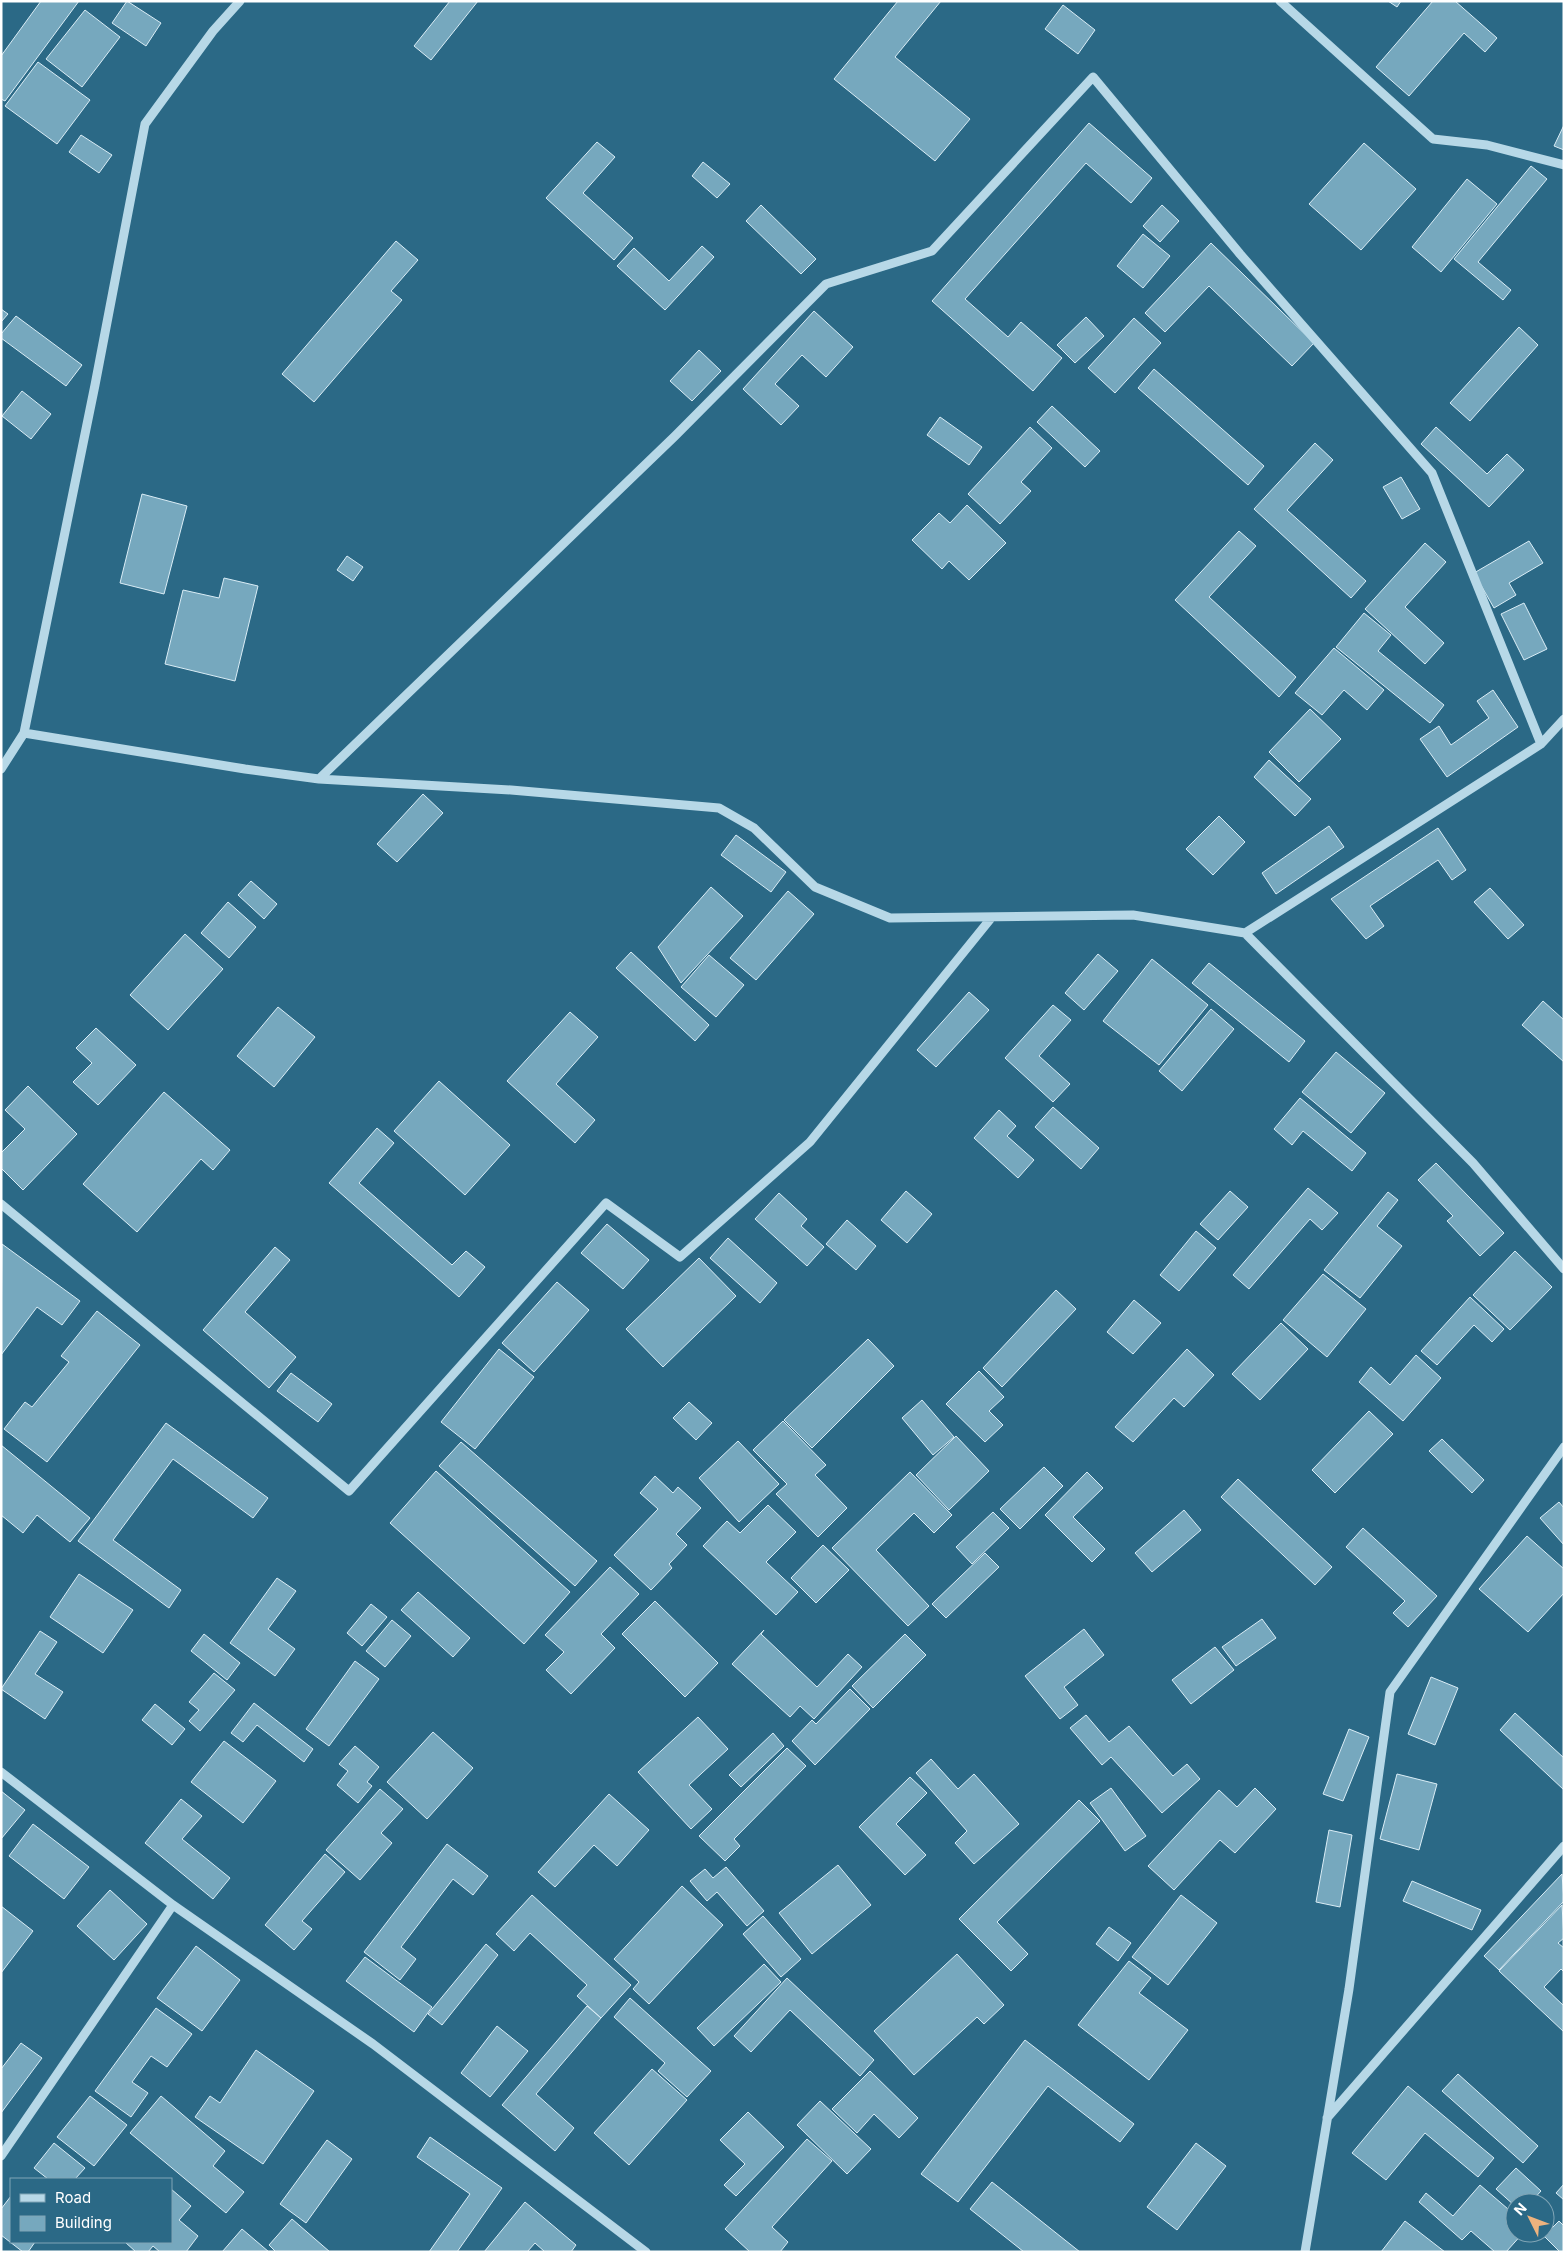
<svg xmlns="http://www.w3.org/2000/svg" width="1565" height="2253" viewBox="0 0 1565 2253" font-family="Inter,sans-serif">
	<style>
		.building { fill: #76a8be; stroke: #daedf6 }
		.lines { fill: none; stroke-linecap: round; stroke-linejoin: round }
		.minor { stroke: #b7d8e7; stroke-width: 9 }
	</style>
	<rect width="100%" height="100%" fill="#2b6986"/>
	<path class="building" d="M41,1H79L5,101L1,99V56Z
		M127,1L161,23L146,46L112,23Z
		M450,1H478L431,60L414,46Z
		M898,1H941L895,57L970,119L935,161L834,79Z
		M1388,1H1401L1397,7Z
		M1433,1H1455L1497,38L1485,52L1464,33L1409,96L1376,67Z
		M1063,5L1095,30L1078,54L1045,29Z
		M85,10L120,37L82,87L46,59Z
		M38,62L90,100L57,144L5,106Z
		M1089,123L1152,178L1131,203L1086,163L965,299L1008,337L1021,322L1062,358L1033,391L932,301Z
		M1564,125V150L1554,146Z
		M81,135L112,155L99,173L69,152Z
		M597,142L615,157L583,193L633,238L614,260L546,198Z
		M1364,143L1416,189L1361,250L1309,204Z
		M703,162L730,184L717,198L692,176Z
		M1531,166L1547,179L1478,262L1511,290L1503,300L1454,259Z
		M1467,179L1497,204L1441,272L1412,247Z
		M761,205L816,259L801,274L746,221Z
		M1162,205L1179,221L1160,242L1143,226Z
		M1143,234L1170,256L1143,288L1117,266Z
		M396,241L418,260L391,291L402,300L314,402L282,374Z
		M1211,243L1314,343L1292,366L1209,286L1165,332L1145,313Z
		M702,246L714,257L665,310L617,266L634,248L669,281Z
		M1,309L8,314L1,322Z
		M814,311L853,347L826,377L802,355L775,384L799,406L781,425L743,389Z
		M16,316L82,365L66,386L1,338V334Z
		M1086,317L1104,336L1075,363L1057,345Z
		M1134,318L1161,343L1115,393L1088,368Z
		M1519,327L1538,345L1470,421L1450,403Z
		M699,350L721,371L692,401L670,381Z
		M1154,369L1264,466L1248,485L1138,388Z
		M22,391L51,414L31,439L2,416Z
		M1052,406L1100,451L1085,467L1037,422Z
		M940,417L982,447L969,465L927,435Z
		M1030,427L1052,448L1021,482L1031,491L1000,524L968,494Z
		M1436,427L1487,474L1507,454L1524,470L1489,507L1421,444Z
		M1315,443L1333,460L1287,510L1366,581L1351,598L1254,509Z
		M1401,477L1420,509L1402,519L1383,487Z
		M142,494L187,506L164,594L120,583Z
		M967,505L1006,543L969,580L949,561L942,569L912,540L939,513L950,523Z
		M1239,531L1256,546L1209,597L1296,677L1279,697L1175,600Z
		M1529,541L1543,563L1509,583L1516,595L1494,608L1474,573Z
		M1425,543L1446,562L1405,607L1444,643L1425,664L1365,609Z
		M347,556L363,567L353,581L337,570Z
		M224,578L258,586L235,681L165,664L183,590L219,598Z
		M1524,603L1547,649L1524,660L1501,614Z
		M1364,613L1391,635L1378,651L1444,705L1430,723L1336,647Z
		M1334,648L1384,690L1367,710L1344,690L1322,715L1295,693Z
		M1493,690L1518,727L1447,777L1420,739L1439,726L1451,745L1489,718L1477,701Z
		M1310,709L1341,739L1299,782L1269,752Z
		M1269,760L1311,799L1295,816L1254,777Z
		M423,794L443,813L397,862L377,844Z
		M1219,816L1245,842L1213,875L1186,849Z
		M1329,826L1344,847L1276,894L1262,873Z
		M1438,828L1466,870L1452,880L1438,860L1370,906L1384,926L1366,939L1331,899Z
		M736,835L786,872L771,892L721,855Z
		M251,881L277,904L264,919L238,895Z
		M711,887L743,916L681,983L658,947Z
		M1490,888L1524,925L1508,939L1474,902Z
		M788,891L814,914L756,980L730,958Z
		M228,902L256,927L229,958L201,933Z
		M185,934L223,969L168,1030L130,995Z
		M631,952L709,1025L695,1041L616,968Z
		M1098,954L1118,971L1084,1010L1065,993Z
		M709,955L744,985L716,1017L681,987Z
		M1152,959L1208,1005L1159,1065L1103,1021Z
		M1209,963L1305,1041L1289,1062L1192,983Z
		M969,992L989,1010L936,1067L917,1050Z
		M1543,1001L1564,1020V1062L1522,1025Z
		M1053,1005L1071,1020L1039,1056L1070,1084L1053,1102L1005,1058Z
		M278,1007L315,1037L274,1087L237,1056Z
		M1211,1009L1234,1029L1182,1091L1159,1071Z
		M570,1012L598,1037L556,1084L595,1120L575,1143L507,1081Z
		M96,1028L136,1065L98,1105L73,1082L92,1063L76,1048Z
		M1336,1052L1385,1093L1351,1133L1302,1092Z
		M439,1081L510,1145L465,1195L394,1131Z
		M28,1086L77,1134L23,1190L1,1168V1153L25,1129L5,1110Z
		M164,1092L230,1150L213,1170L201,1159L137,1232L83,1184Z
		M1300,1098L1366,1153L1352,1171L1303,1131L1292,1145L1274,1129Z
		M1053,1107L1099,1148L1081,1169L1035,1127Z
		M999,1110L1016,1126L1007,1136L1034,1160L1018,1178L974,1138Z
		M377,1128L394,1143L359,1183L452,1265L466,1251L485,1267L459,1297L329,1183Z
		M1436,1163L1504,1233L1480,1256L1447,1221L1453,1216L1418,1180Z
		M1308,1188L1338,1213L1322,1230L1310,1219L1249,1289L1233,1275Z
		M906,1191L932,1214L907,1243L881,1220Z
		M1230,1191L1248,1207L1218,1240L1200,1224Z
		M1388,1192L1398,1200L1377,1226L1402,1246L1360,1298L1324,1270Z
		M779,1193L807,1219L801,1226L824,1247L807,1266L755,1219Z
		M847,1220L876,1246L856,1270L826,1244Z
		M607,1224L649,1260L623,1289L581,1253Z
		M1196,1231L1216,1248L1179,1291L1160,1275Z
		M728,1238L777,1283L760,1303L710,1258Z
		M2,1244L80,1301L62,1325L37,1307L1,1355Z
		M275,1247L290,1260L245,1312L296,1357L269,1388L203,1330Z
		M1515,1251L1552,1287L1510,1330L1473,1295Z
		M699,1258L736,1296L663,1367L626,1329Z
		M1323,1274L1366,1309L1327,1357L1283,1320Z
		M557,1282L589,1310L534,1372L502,1343Z
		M1056,1290L1076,1309L1002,1387L983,1368Z
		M1470,1297L1504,1329L1492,1342L1474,1325L1437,1365L1421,1351Z
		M1134,1300L1161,1323L1133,1354L1107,1332Z
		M97,1311L140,1345L47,1462L4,1429L25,1402L32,1407L69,1362L61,1356Z
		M1281,1323L1308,1349L1260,1400L1232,1374Z
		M868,1339L894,1366L812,1448L784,1420Z
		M499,1349L534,1377L475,1449L441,1422Z
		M1187,1349L1214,1375L1184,1407L1174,1398L1133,1442L1115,1427Z
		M1416,1355L1441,1378L1403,1421L1359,1382L1371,1367L1390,1385Z
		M979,1371L1004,1397L989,1411L1003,1425L985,1442L946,1404Z
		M291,1373L332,1404L318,1422L277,1391Z
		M922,1400L954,1437L933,1455L902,1418Z
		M689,1402L712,1423L696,1440L673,1418Z
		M1369,1411L1393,1434L1335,1493L1312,1470Z
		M783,1421L826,1465L815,1475L847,1508L818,1537L776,1494L787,1484L753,1450Z
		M166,1423L268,1498L253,1518L173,1459L113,1540L181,1590L169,1608L78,1541Z
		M956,1436L989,1471L949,1510L916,1475Z
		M1442,1439L1484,1480L1472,1493L1429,1451Z
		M738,1441L779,1484L739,1522L699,1478Z
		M461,1442L597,1561L575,1586L439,1466Z
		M1,1445L90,1518L70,1542L37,1515L23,1533L1,1515Z
		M1044,1467L1063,1486L1020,1529L1000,1509Z
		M436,1471L570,1592L524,1644L390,1523Z
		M910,1472L952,1515L934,1533L914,1513L876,1550L929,1606L908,1626L832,1548Z
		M1087,1472L1103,1488L1073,1517L1105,1549L1092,1562L1045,1515Z
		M655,1476L673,1493L678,1487L701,1508L676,1534L687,1545L669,1564L672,1568L651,1590L614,1555L658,1509L640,1493Z
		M1238,1479L1332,1567L1315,1585L1221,1497Z
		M1559,1502L1564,1508V1545L1540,1518Z
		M768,1505L796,1532L766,1562L798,1592L776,1615L703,1546L727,1521L740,1533Z
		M1184,1510L1201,1530L1152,1572L1135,1553Z
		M993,1512L1009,1528L972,1564L956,1547Z
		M1363,1528L1437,1596L1408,1627L1393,1613L1405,1601L1346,1547Z
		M1527,1536L1564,1569V1593L1528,1632L1479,1589Z
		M823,1545L849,1570L816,1603L791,1578Z
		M985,1553L999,1567L946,1618L932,1604Z
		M610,1567L639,1594L601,1634L615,1648L571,1694L546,1670L564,1652L545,1635Z
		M79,1574L133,1610L103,1653L50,1617Z
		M277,1578L296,1591L268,1629L295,1649L275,1676L230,1643Z
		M418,1592L470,1638L453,1657L401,1610Z
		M655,1601L718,1663L685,1697L622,1634Z
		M371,1604L387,1617L362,1646L347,1633Z
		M1262,1619L1276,1638L1236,1666L1222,1647Z
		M392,1620L411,1636L385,1667L366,1651Z
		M1084,1629L1104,1655L1064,1687L1078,1705L1060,1719L1025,1676Z
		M764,1630L761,1634L817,1687L848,1654L862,1667L814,1719L800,1706L790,1717L732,1664Z
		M40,1631L57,1642L35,1674L63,1692L45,1719L1,1689Z
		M204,1634L240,1663L227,1680L191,1651Z
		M905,1634L926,1655L873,1708L852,1686Z
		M1215,1647L1234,1670L1191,1704L1172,1680Z
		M355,1661L379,1679L329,1746L306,1729Z
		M214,1673L235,1690L200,1731L189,1721L199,1710L189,1702Z
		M1431,1677L1458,1688L1435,1745L1408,1734Z
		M850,1689L870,1709L815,1765L792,1741L812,1720L816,1724Z
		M254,1703L313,1749L304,1762L257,1725L243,1742L231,1733Z
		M155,1704L185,1729L172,1745L142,1720Z
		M1515,1713L1564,1758V1790L1500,1730Z
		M1086,1715L1109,1742L1129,1726L1173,1776L1187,1764L1200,1779L1162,1813L1111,1757L1102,1765L1070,1728Z
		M698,1717L728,1749L689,1785L712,1809L691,1829L638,1772Z
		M1349,1729L1369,1737L1343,1801L1323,1794Z
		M433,1732L473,1768L427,1819L387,1782Z
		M773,1733L784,1746L741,1787L729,1775Z
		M224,1741L276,1781L243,1823L191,1782Z
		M355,1746L379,1767L367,1782L372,1786L358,1803L337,1785L348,1771L339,1764Z
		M787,1748L806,1766L734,1839L740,1846L725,1861L699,1836Z
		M931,1759L958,1789L974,1774L1019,1824L974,1864L955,1843L967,1831L916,1773Z
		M1397,1774L1437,1784L1419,1850L1380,1839Z
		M910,1777L927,1793L896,1824L926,1855L905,1875L859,1827Z
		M1111,1788L1146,1836L1125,1851L1090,1803Z
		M1255,1788L1276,1809L1235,1853L1220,1840L1174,1890L1148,1866L1219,1790L1237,1807Z
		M380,1789L403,1809L381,1833L392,1843L360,1880L326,1850Z
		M1,1791L25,1810L1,1839Z
		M609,1794L649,1830L617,1866L594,1845L555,1887L538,1872Z
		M181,1799L202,1816L182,1839L230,1878L213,1899L145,1843Z
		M1079,1800L1100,1821L997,1922L1028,1954L1011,1971L959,1919Z
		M33,1824L89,1867L64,1899L9,1856Z
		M1329,1830L1352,1835L1340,1907L1316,1902Z
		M447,1844L488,1876L473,1895L453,1879L401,1947L416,1959L400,1980L364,1952Z
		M325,1854L345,1872L302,1921L312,1929L294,1950L265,1925Z
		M838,1865L871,1905L812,1954L779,1913Z
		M726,1867L764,1911L747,1926L717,1892L707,1901L690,1881L705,1869L713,1878Z
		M1562,1874L1564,1901L1499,1970L1484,1956Z
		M1412,1881L1481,1910L1472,1930L1403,1901Z
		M682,1886L723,1925L649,2004L633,1989L639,1982L614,1959Z
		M110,1890L147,1924L114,1960L77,1926Z
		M532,1895L631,1985L601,2018L577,1996L587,1985L530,1933L514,1951L496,1934Z
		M1181,1895L1217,1923L1168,1985L1132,1957Z
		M1562,1905L1564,1938L1558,1943L1564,1948V1972L1561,1969L1544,1987L1564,2006V2032L1499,1971Z
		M1,1906L33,1931L1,1973Z
		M763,1916L801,1959L781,1977L743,1934Z
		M1109,1927L1131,1943L1118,1961L1096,1944Z
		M486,1944L498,1955L442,2025L428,2014Z
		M196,1946L240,1980L202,2031L157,1998Z
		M957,1954L1004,2005L984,2024L977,2017L914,2075L874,2031Z
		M365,1957L432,2007L414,2032L346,1981Z
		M1129,1961L1151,1978L1139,1993L1188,2030L1149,2080L1078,2025Z
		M764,1964L781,1982L714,2046L697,2028Z
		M787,1978L874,2060L860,2076L790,2010L751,2052L734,2036Z
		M630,1998L711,2071L687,2097L658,2071L665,2063L614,2017Z
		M587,2006L601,2018L536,2094L574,2128L555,2151L502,2105Z
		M156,2008L192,2034L167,2067L151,2056L132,2082L148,2093L131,2117L95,2091Z
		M497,2026L528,2051L490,2097L461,2073Z
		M1025,2040L1134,2124L1120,2142L1048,2086L958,2202L921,2174Z
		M21,2043L42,2058L1,2113V2069Z
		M256,2050L314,2091L263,2164L195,2117L210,2096L220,2103Z
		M652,2069L687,2100L629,2165L594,2133Z
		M870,2071L918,2118L899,2138L874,2114L857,2133L832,2109Z
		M1458,2074L1538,2146L1523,2163L1442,2091Z
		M1408,2086L1494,2158L1478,2177L1425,2133L1386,2180L1352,2153Z
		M90,2096L127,2125L94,2166L57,2137Z
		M161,2096L225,2151L213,2166L244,2192L226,2213L130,2133Z
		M820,2101L871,2149L847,2174L797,2125Z
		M748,2112L784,2147L736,2196L724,2185L745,2164L720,2140Z
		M430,2137L502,2188L457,2252H429L470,2194L417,2157Z
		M807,2139L832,2161L772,2227L788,2242L780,2252H750L725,2229Z
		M327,2140L352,2159L306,2223L280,2204Z
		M54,2143L85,2168L75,2179H48L34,2168Z
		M1196,2143L1226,2166L1177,2230L1147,2207Z
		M1516,2168L1541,2191L1530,2203H1515V2206L1496,2189Z
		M992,2182L1080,2252H1024L970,2209Z
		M1564,2184V2200L1556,2193Z
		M1480,2185L1515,2215V2233H1523L1506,2252H1495L1471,2231L1462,2240L1419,2202L1426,2193L1453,2216Z
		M171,2189L191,2206L179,2220L198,2236L186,2252H160L153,2246L148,2252H136L125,2242H171Z
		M11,2196V2242H35L28,2252H23L1,2235V2209Z
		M525,2202L576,2245L571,2252H545L535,2243L527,2252H484Z
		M292,2219L330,2252H276L269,2245Z
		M1405,2221L1445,2252H1381Z
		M1559,2221L1564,2226V2252H1560L1544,2236Z
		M242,2229L269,2252H222Z"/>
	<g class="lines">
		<path class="minor" d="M1280,1L1433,139L1487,145L1564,165
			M24,733L245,769L319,779L511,790L719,808L754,828L815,887L890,918L1133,915L1245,933L1473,1163L1564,1269
			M1,769L24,733L95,385L145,124L213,31L240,1
			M319,779L675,436L826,284L932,251L1093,77L1240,254L1432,473L1541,744
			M1245,933L1541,744L1564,719
			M1,1204L349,1491L606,1203L680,1257L810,1142L992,917
			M1,1772L173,1905L373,2044L646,2252
			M1327,2118L1564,1846
			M1,2156L173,1905
			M1305,2252L1349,1989L1390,1692L1564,1447"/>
	</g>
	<rect width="1565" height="2253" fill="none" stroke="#ffffff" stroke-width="5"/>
	<rect x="10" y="2178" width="162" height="65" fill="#2b6986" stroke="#80a5b6"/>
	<rect x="20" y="2194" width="25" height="8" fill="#b7d8e7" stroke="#80a5b6"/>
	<text x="55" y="2203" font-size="15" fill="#ffffff">Road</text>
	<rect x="20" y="2216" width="25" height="15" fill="#76a8be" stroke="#80a5b6"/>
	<text x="55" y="2228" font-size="15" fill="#ffffff">Building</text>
	<g transform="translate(1530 2218) rotate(312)"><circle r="24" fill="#2b6986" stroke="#80a5b6"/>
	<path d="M0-4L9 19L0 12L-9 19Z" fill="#eeb37e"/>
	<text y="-8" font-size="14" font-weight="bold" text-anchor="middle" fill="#ffffff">N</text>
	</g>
</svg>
